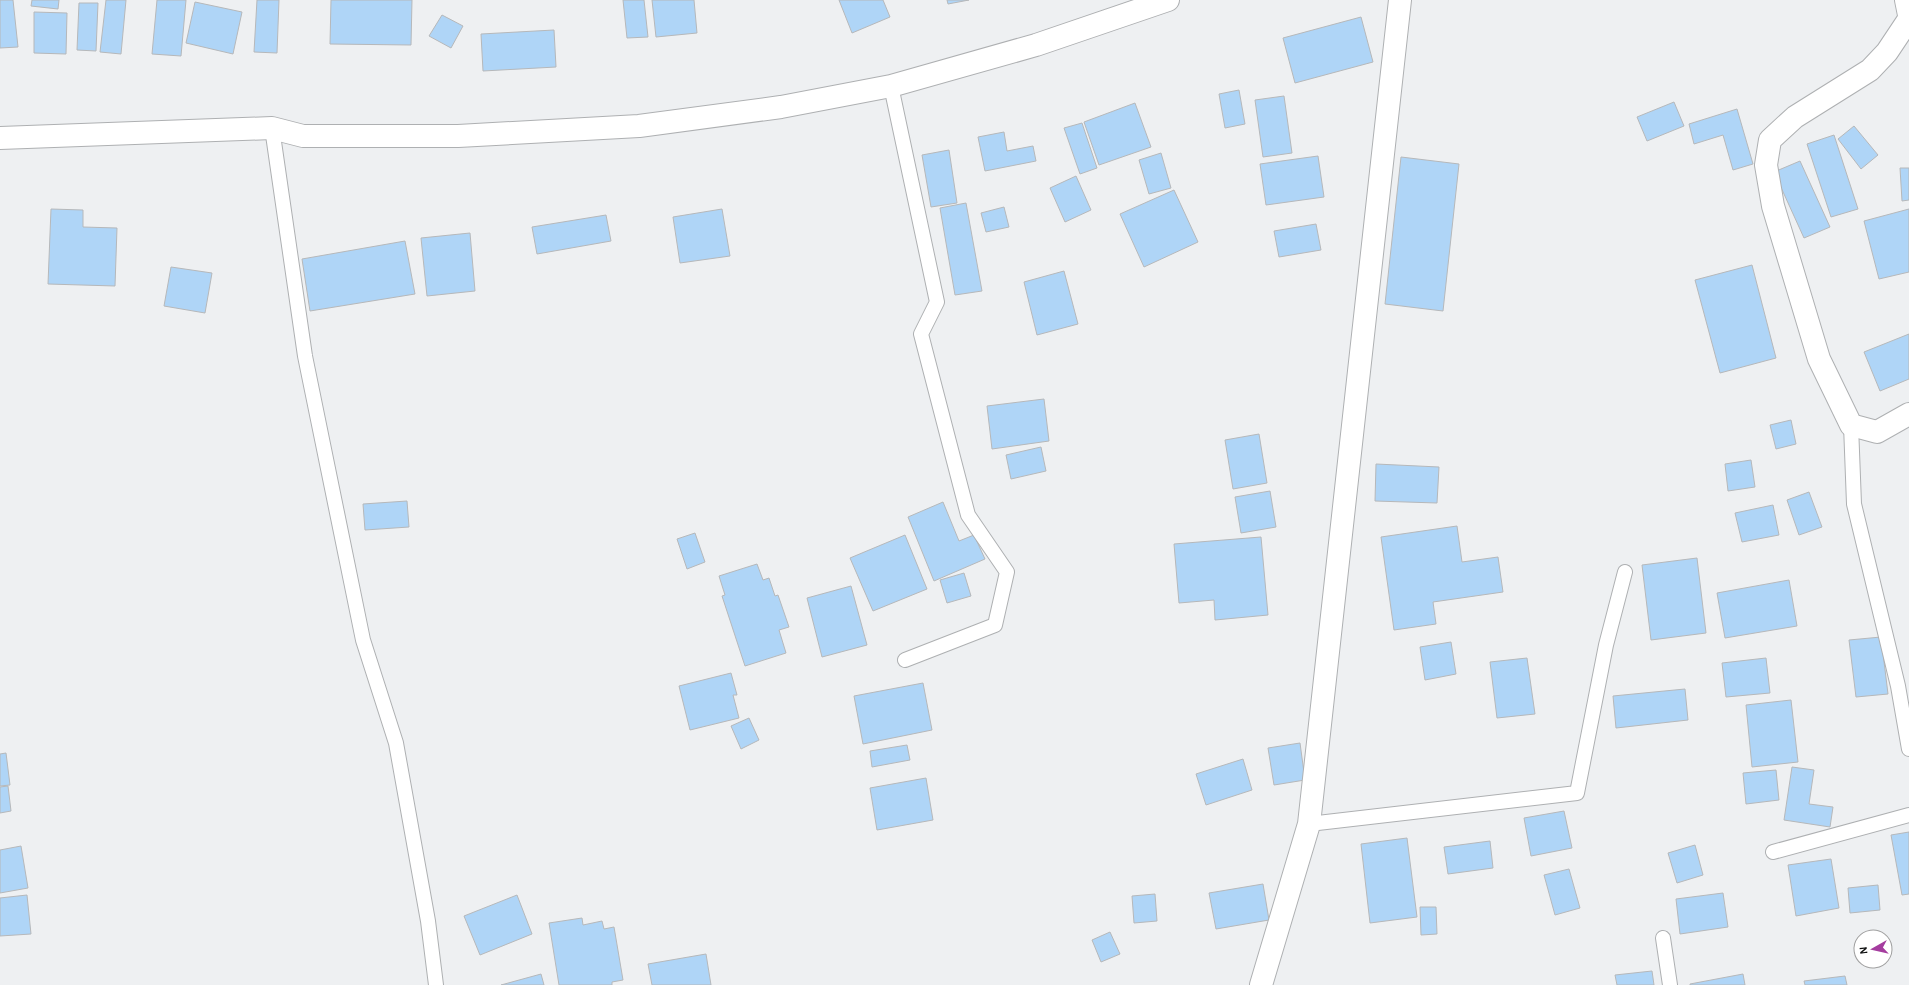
<svg xmlns="http://www.w3.org/2000/svg" width="1909" height="985" viewBox="0 0 1909 985" font-family="'Alegreya Sans',sans-serif">
	<style>
		.building { fill: #afd5f7; stroke: #b6b8ba }
		.lines { fill: none; stroke-linecap: round; stroke-linejoin: round }
		.service-casing { stroke: #aeb0b2; stroke-width: 16 }
		.minor-casing { stroke: #aeb0b2; stroke-width: 24 }
		.service { stroke: #fff; stroke-width: 14 }
		.minor { stroke: #fff; stroke-width: 22 }
	</style>
	<rect width="100%" height="100%" fill="#eef0f2"/>
	<path class="building" d="M0,0H13L18,47L0,48Z
		M32,0H59L58,9L31,6Z
		M106,0H126L121,54L100,52Z
		M157,0H186L181,56L152,54Z
		M257,0H279L277,53L254,52Z
		M331,0H412L411,45L330,44Z
		M623,0H644L648,37L627,38Z
		M652,0H694L697,33L656,37Z
		M839,0H883L890,17L852,33Z
		M947,0H969L948,4Z
		M195,2L242,12L233,54L186,43Z
		M79,3H98L96,51L77,50Z
		M34,12L67,13L66,54L34,53Z
		M442,15L463,26L451,48L429,36Z
		M1361,17L1373,62L1295,83L1283,38Z
		M554,30L556,67L483,71L481,34Z
		M1239,90L1245,124L1225,128L1219,94Z
		M1284,96L1292,153L1263,157L1255,100Z
		M1674,102L1684,126L1647,141L1637,117Z
		M1135,103L1151,147L1099,165L1084,122Z
		M1737,109L1753,164L1733,170L1723,135L1694,144L1689,124Z
		M1082,123L1097,168L1080,174L1064,128Z
		M1854,126L1878,155L1861,169L1838,139Z
		M1004,132L1007,151L1033,146L1036,161L985,171L978,137Z
		M1834,135L1858,209L1831,217L1807,144Z
		M949,150L957,203L931,207L922,155Z
		M1161,153L1171,188L1149,194L1139,160Z
		M1318,156L1324,197L1266,205L1260,164Z
		M1401,157L1459,164L1443,311L1385,304Z
		M1800,161L1830,227L1804,238L1774,172Z
		M1900,168H1909V200L1902,201Z
		M1076,176L1091,210L1065,222L1050,188Z
		M1174,190L1198,242L1144,267L1120,214Z
		M966,203L982,291L955,295L940,208Z
		M1004,207L1009,227L986,232L981,213Z
		M51,209L83,210V227L117,228L115,286L48,284Z
		M722,209L730,256L680,263L673,217Z
		M1909,209V272L1879,279L1864,221Z
		M606,215L611,241L537,254L532,227Z
		M1316,224L1321,250L1279,257L1274,231Z
		M470,233L475,291L427,296L421,238Z
		M405,241L415,294L310,311L302,259Z
		M1752,265L1776,358L1720,373L1695,280Z
		M171,267L212,273L205,313L164,306Z
		M1064,271L1078,324L1037,335L1024,282Z
		M1909,334V379L1880,391L1864,352Z
		M1044,399L1049,441L992,449L987,406Z
		M1791,420L1796,444L1776,449L1770,425Z
		M1259,434L1267,483L1233,489L1225,440Z
		M1041,447L1046,471L1011,479L1006,455Z
		M1751,460L1755,487L1728,491L1725,464Z
		M1376,464L1439,467L1437,503L1375,501Z
		M1270,491L1276,527L1241,533L1235,497Z
		M1809,492L1822,527L1799,535L1787,500Z
		M407,501L409,527L365,530L363,504Z
		M943,502L959,541L974,535L985,559L934,581L908,517Z
		M1773,505L1779,535L1742,542L1735,513Z
		M1457,526L1462,562L1498,557L1503,592L1433,602L1436,624L1394,630L1381,537Z
		M695,533L705,562L687,569L677,539Z
		M905,535L927,589L873,611L850,558Z
		M1261,537L1268,615L1215,620L1214,600L1179,603L1174,544Z
		M1697,558L1706,633L1651,640L1642,565Z
		M757,564L763,580L769,578L775,596L778,595L789,627L779,630L786,653L745,666L722,596L725,595L719,576Z
		M964,573L971,596L947,603L940,580Z
		M1789,580L1797,626L1725,638L1717,593Z
		M851,586L867,645L822,657L807,598Z
		M1881,637L1888,694L1856,697L1849,640Z
		M1451,642L1456,674L1425,680L1420,647Z
		M1527,658L1535,714L1497,718L1490,662Z
		M1766,658L1770,693L1726,697L1722,663Z
		M731,673L737,695H733L739,718L690,730L679,686Z
		M923,683L932,730L863,744L854,696Z
		M1685,689L1688,720L1616,728L1613,696Z
		M1791,700L1798,762L1752,767L1746,705Z
		M749,718L759,740L741,749L731,726Z
		M1300,743L1305,780L1274,785L1268,748Z
		M907,745L910,760L872,767L870,751Z
		M6,753L10,785L0,786V754Z
		M1243,759L1252,790L1206,805L1196,774Z
		M1792,767L1814,770L1809,804L1833,807L1830,827L1784,820Z
		M1776,770L1779,800L1746,804L1743,773Z
		M926,778L933,820L877,830L870,788Z
		M8,786L11,811L0,813V787Z
		M1564,811L1572,848L1531,856L1524,818Z
		M1909,832V894L1902,895L1891,835Z
		M1407,838L1417,917L1370,923L1361,844Z
		M1490,841L1493,868L1448,874L1444,847Z
		M1695,845L1703,875L1677,883L1668,853Z
		M21,846L28,888L0,893V850Z
		M1831,859L1839,908L1796,916L1788,865Z
		M1569,869L1580,908L1555,915L1544,875Z
		M1263,884L1269,920L1216,929L1209,893Z
		M1878,885L1880,910L1850,913L1848,888Z
		M1723,893L1728,927L1680,934L1676,899Z
		M1155,894L1157,921L1134,923L1132,896Z
		M27,895L31,934L0,936V898Z
		M517,895L532,934L480,955L464,916Z
		M1420,907H1436L1437,934L1421,935Z
		M582,918L583,925L602,921L604,929L614,927L623,980L612,982V985H559L549,923Z
		M1110,932L1120,954L1101,962L1092,940Z
		M706,954L711,985H652L648,964Z
		M1652,971L1654,985H1617L1615,975Z
		M541,974L544,985H501Z
		M1743,974L1745,985H1690V984Z
		M1845,976L1847,985H1805L1804,981Z"/>
	<g class="lines">
		<g class="service-casing">
			<path id="service" d="M891,86L937,302L921,334L968,515L1007,572L995,625L905,660
				M272,128L305,356L363,640L396,743L428,921L436,985
				M1851,425L1854,504L1898,686L1909,749
				M1309,824L1577,793L1606,645L1625,572
				M1773,852L1909,815
				M1663,938L1670,985"/>
		</g>
		<g class="minor-casing">
			<path id="minor" d="M1906,0L1909,15
				M1909,19L1887,52L1870,70L1795,117L1770,140L1766,165L1773,206L1819,359L1851,425L1877,432L1909,414
				M0,138L272,128L303,136H458L639,126L781,107L891,86L1036,45L1168,0
				M1261,985L1309,824L1400,0"/>
		</g>
		<use href="#service" class="service"/>
		<use href="#minor" class="minor"/>
	</g>
	<g transform="translate(1873 949) rotate(262)"><circle r="19" fill="#ffffff" stroke="#9f9f9f"/>
	<path d="M0-3L7 15L0 10L-7 15Z" fill="#a53d9f"/>
	<text y="-6" font-size="11" font-weight="bold" text-anchor="middle" fill="#0f1010">N</text>
	</g>
</svg>
